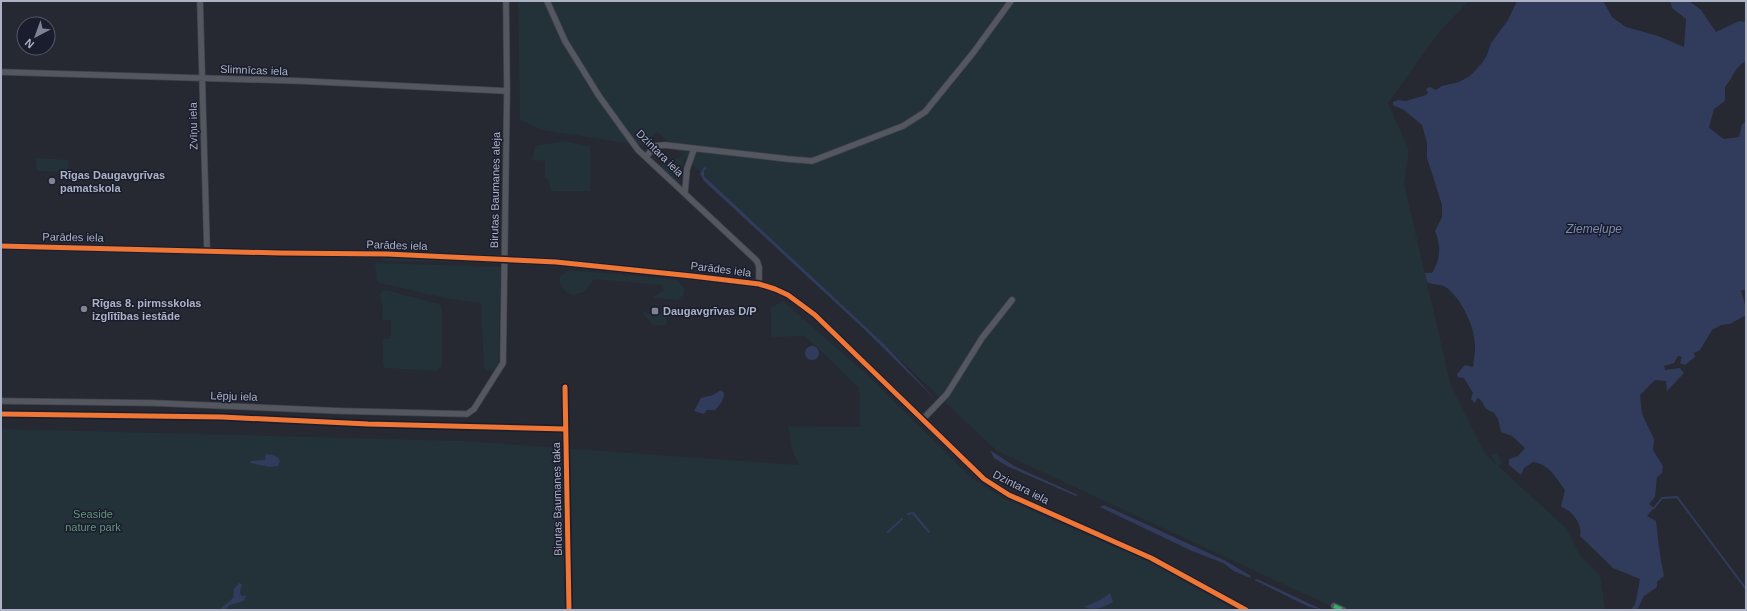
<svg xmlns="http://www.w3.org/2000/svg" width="1747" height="611" viewBox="0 0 1747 611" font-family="Arial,sans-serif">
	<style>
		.green { fill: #233138 }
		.water { fill: #313b5c }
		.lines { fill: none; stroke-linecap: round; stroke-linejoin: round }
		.stream { stroke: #313b5c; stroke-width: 2 }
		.minor-casing { stroke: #42434b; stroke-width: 7 }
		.tertiary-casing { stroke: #42434b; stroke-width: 8 }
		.minor { stroke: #545760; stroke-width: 5.5 }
		.tertiary { stroke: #545760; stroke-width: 7 }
		.quiet { stroke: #2db169; stroke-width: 4; stroke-dasharray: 8 4; stroke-linecap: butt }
		.cycleway-casing { stroke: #191d2d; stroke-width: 8 }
		.cycleway { stroke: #f07635; stroke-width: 5 }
		.poi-dot { fill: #7e8292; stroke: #191d2d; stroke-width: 1.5 }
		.labels { text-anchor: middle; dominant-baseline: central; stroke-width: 3; stroke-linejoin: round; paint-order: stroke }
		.street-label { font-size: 11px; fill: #adb2c5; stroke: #191d2d }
		.poi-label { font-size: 11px; font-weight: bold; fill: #adb2c5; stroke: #191d2d; text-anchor: start }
		.park-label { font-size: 11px; fill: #649679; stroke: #191d2d }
		.water-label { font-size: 12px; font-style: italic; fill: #7c8ab2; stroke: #191d2d }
	</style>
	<rect width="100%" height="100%" fill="#262932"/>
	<path class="green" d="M518,1H1469L1439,32L1388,103L1409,150L1404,183L1451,386L1486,455L1496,464L1491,455L1497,454L1502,464L1498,466L1566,528L1581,557L1600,576L1605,610H1339L997,451L684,157L679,184L658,165L683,156L657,132L644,146L543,130L520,120Z
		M563,141L590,146V191H551L548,179L545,178V161L532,160L535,146Z
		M36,158L69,160L68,172L37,171Z
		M380,257L445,260L457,262L384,261Z
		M375,263L501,267L498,365L493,370L487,371L484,367L481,303L445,298L380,283L377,281Z
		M569,270L677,280L684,288V294L678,300L654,298L653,297L664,290L662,285L594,279L584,292L573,295C564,292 558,285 560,276Z
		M386,290L439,304L442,309V366L438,371L385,368L383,365V339L391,338V320H382L383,310L380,295L382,291Z
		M783,301L864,372L972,478L1001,497L1151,563L1235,610H1V429L463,441L799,465L792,450L788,426L860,427L859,388L805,336L771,337V308Z
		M642,311L646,312V314H652V312C659,313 668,314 667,324L663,326L652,325Z"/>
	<path class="water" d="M1517,1H1603L1612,17L1626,27L1658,36L1684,47L1686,19L1672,8L1670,1H1689L1701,10L1716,32L1739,21L1746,22V61C1736,65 1732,79 1725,87V101L1714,109L1709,128L1724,139L1739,137L1742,124L1746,122V289L1741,291L1746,308V315L1730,324L1721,325L1712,330L1700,350L1694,353L1695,357L1685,365L1680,363L1682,357L1678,356L1674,363L1664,366L1665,370L1680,368L1684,373L1667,391L1666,381L1655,380L1640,395L1642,414L1654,439L1653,450L1663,466L1662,473L1657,477L1655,497L1649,504L1654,508L1647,516L1656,521C1658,540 1660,557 1664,576L1657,582V587L1644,596L1637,610H1630L1635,605L1640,579L1613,568L1580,536C1583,525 1572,510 1561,507L1565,490C1556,478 1549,464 1533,462L1524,468L1521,475L1509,465V459L1518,456L1525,448L1512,436L1501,432L1498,419L1494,413L1486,409L1481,400L1477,398L1475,403L1471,399L1473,393L1464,378L1458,377L1457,374L1465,365L1473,367C1474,360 1475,353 1475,346C1475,327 1462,300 1447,288C1441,283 1434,286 1427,282L1425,273H1432C1441,259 1441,245 1435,231L1442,217V205L1427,158V143L1422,125L1404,110L1393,105V102L1398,100L1406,101L1426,95L1428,93L1426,89L1430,87L1436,90L1442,86L1459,82L1470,76L1482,63L1487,55L1491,43L1508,20Z
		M704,167L707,168L704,171V176L885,345L936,400L863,328L704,181L700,174Z
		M805 353a7 7 0 1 1 14 0a7 7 0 1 1-14 0Z
		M721,390L724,393C724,400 720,405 715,410H707L704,414L694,411L701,398L713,395Z
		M990,450L1014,466L1078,495L1076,496L1007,466L994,458Z
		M266,454C272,455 278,455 280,461L278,466L269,467L251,463L250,461L265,460Z
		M1104,505L1224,560L1251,576L1250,578L1234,571L1223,563L1192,551L1100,507Z
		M1257,579L1323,610L1309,607L1254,580Z
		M239,583L242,584L240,593L242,596L251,595L246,596L244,601L230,605L225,610H219L233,598L234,589Z
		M1110,593L1113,602C1102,608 1096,611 1084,607L1100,600Z"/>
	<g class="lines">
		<path class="stream" d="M1654,508L1662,498L1677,497L1746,589
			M908,514L913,513L929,532
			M888,532L902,519"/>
		<g class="minor-casing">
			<path id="minor" d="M200,1L207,250
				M547,1L565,41L599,96L638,150L757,261L759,267V284
				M1,72L301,81L507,91
				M646,157L655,146L665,145L788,159L812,161L903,126L925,112L973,53L1011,1
				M685,191L687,169L694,149
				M1,401L154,403L341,411L467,414L474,409L503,363L507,91L506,1
				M922,420L947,394L982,338L1012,300
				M1334,606L1343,610"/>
		</g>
		<g class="tertiary-casing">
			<path id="tertiary" d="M1,246L280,253L387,254L556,262L692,276L759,284L775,289L788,295L815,315L984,479L1009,495L1151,558L1246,610"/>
		</g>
		<use href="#minor" class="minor"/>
		<use href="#tertiary" class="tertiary"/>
		<path class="quiet" d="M1334,606L1343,610"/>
		<g class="cycleway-casing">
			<path id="cycleway" d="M1,246L280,253L387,254L556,262L692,276L759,284L775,289L788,295L815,315L984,479L1009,495L1151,558L1246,610
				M565,387L569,610
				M1,414L222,417L368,424L565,429"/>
		</g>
		<use href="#cycleway" class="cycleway"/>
	</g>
	<g class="poi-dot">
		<circle cx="52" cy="181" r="4"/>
		<circle cx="84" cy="309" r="4"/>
		<rect x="651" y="307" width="8" height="8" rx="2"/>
	</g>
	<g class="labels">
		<g class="street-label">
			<text transform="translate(254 70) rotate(2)">Slimnīcas iela</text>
			<text transform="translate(193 126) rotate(-91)">Zvīņu iela</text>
			<text transform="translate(660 153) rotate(45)">Dzintara iela</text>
			<text transform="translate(495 190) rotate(-89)">Birutas Baumanes aleja</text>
			<text transform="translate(73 237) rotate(1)">Parādes iela</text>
			<text transform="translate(397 245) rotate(2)">Parādes iela</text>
			<text transform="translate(721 269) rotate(7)">Parādes iela</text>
			<text transform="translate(234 396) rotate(2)">Lēpju iela</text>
			<text transform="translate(1021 487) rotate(27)">Dzintara iela</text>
			<text transform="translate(557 499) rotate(-91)">Birutas Baumanes taka</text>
		</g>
		<g class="poi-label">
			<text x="60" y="175">Rīgas Daugavgrīvas<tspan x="60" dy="13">pamatskola</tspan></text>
			<text x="92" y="303">Rīgas 8. pirmsskolas<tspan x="92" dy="13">izglītības iestāde</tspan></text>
			<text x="663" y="311">Daugavgrīvas D/P</text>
		</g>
		<g class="park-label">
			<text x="93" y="514">Seaside<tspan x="93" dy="13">nature park</tspan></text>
		</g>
		<g class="water-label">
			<text x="1594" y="229">Ziemeļupe</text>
		</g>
	</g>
	<rect width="1747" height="611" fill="none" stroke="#adb2c5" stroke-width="4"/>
	<g transform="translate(36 36) rotate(221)"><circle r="19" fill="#191d2d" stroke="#54596a"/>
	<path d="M0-3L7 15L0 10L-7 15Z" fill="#7e8292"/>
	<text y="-6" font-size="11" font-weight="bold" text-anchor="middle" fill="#adb2c5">N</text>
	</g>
</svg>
